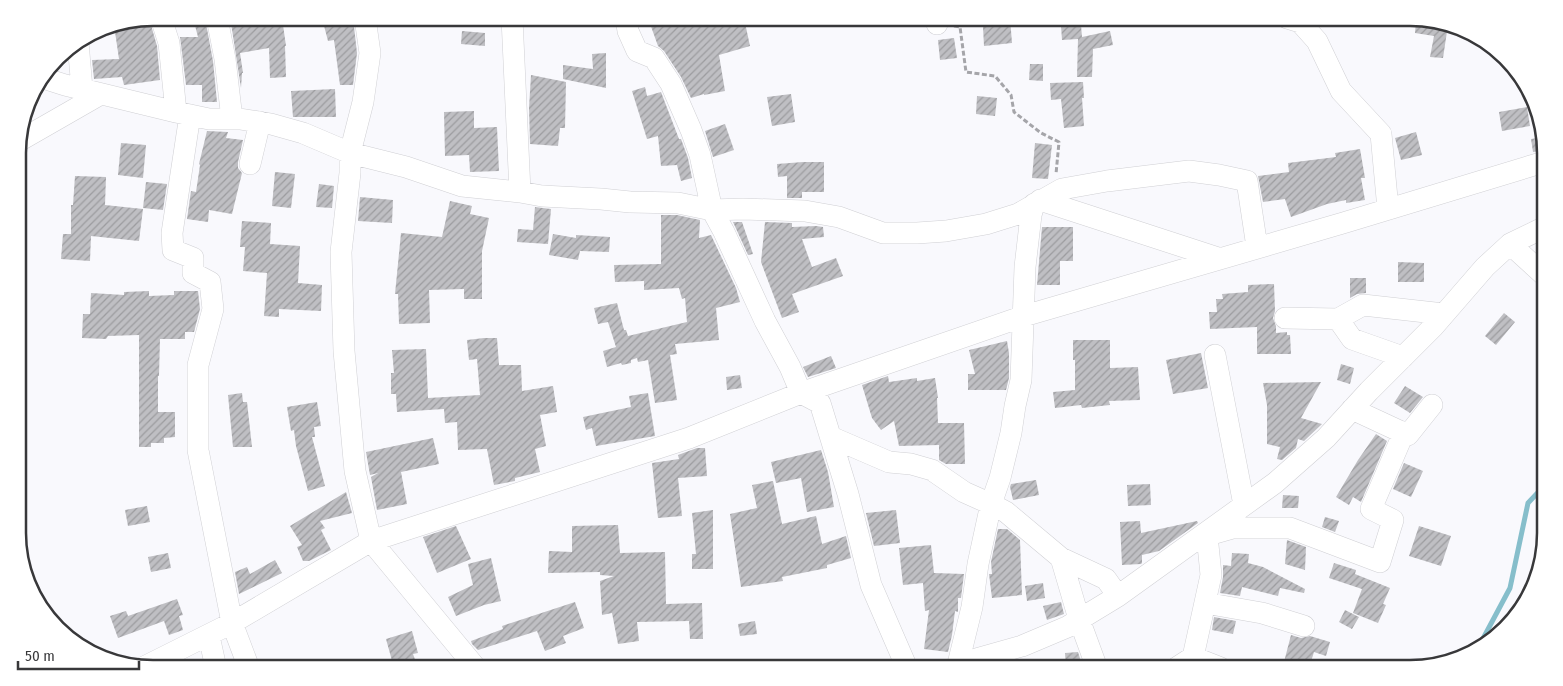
<svg xmlns="http://www.w3.org/2000/svg" width="1563" height="686" viewBox="0 0 1563 686" font-family="'Fira Sans Condensed',sans-serif">
	<style>
		.lines { fill: none; stroke-linecap: round; stroke-linejoin: round }
		.stream { stroke: #86becb; stroke-width: 5 }
		.building { fill: url(#building-hatch) }
		.minor-casing { stroke: #d0d0d4; stroke-width: 22 }
		.path { stroke: #a5a5a9; stroke-width: 3; stroke-dasharray: 5 2.5; stroke-linecap: butt }
		.minor { stroke: #fff; stroke-width: 21 }
		.rim { fill: none; stroke: #38383a; stroke-width: 2.5 }
	</style>
	<defs>
		<pattern id="building-hatch" width="6" height="6" patternUnits="userSpaceOnUse" patternTransform="scale(1.25)"><rect width="6" height="6" fill="#bfbfc3"/><path d="M-1 1l2-2M0 6l6-6M5 7l2-2" fill="none" stroke="#9c9c9f"/></pattern>
	</defs>
	<rect width="100%" height="100%" fill="#f9f9fd"/>
	<g class="lines">
		<path class="stream" d="M1478,648L1510,588L1528,503L1545,485"/>
	</g>
	<path class="building" d="M149,18L157,46L160,80L124,85L122,77L94,79L92,60L119,59L114,25Z
		M193,18H205L213,61L217,102H202V85H186L180,37H198Z
		M253,18H282L286,46H285L286,77L270,78L269,48L240,53L243,73H242L241,88L231,23Z
		M322,18H353L357,53L353,85H340L334,40L328,41Z
		M648,18H744L750,46L719,55L725,91L704,95V94L691,98L681,77L664,51L658,46Z
		M998,18H1010L1012,43L984,46L983,27L997,26Z
		M1416,21L1448,25L1443,58L1430,57L1434,36L1415,33Z
		M1081,25L1082,37L1110,31L1113,45L1093,49L1092,77H1077L1078,39L1062,40L1061,26Z
		M462,31L485,33V46L461,44Z
		M954,38L957,58L940,60L938,40Z
		M606,53V88L563,79V65L593,69L592,54Z
		M1030,64H1043V81L1029,80Z
		M531,75L566,82L565,128H560L558,146L530,144L529,108Z
		M1083,82L1084,98H1082L1084,126L1064,128L1061,99L1051,100L1050,83Z
		M645,87L647,96L661,92L679,139H681L688,158L692,178L681,181L677,165L661,166L658,136L647,139L632,91Z
		M335,89L336,117H293L291,91Z
		M791,94L795,122L772,126L767,97Z
		M977,96L997,98L995,116L976,114Z
		M1527,107L1530,126L1502,131L1499,112Z
		M474,111V128L497,127L499,171L470,172L469,155L445,156L444,112Z
		M725,124L734,150L713,157L705,131Z
		M207,131L228,132L226,138L243,140L238,162V168L242,173L232,214L209,210L208,222L187,219L191,191L196,192L200,165L199,164Z
		M1416,132L1422,155L1401,160L1395,138Z
		M1544,137V150L1533,152L1531,139Z
		M121,143L146,145L143,178L118,175Z
		M1035,143L1052,145L1048,179L1032,178Z
		M1360,149L1365,178H1361L1365,200L1346,203V200L1327,204L1291,217L1285,199L1263,202L1258,176L1289,172L1288,163L1336,157L1335,153Z
		M803,162H824V192H802V198H787V176L778,177L777,164Z
		M275,172L295,174L291,208L272,206Z
		M75,176L106,177L105,205L143,209L139,241L91,236L90,261L61,259L63,234H71V205H73Z
		M146,182L167,184L163,210L143,208Z
		M319,184L334,186L332,208L316,207Z
		M360,197L393,200L392,223L358,221Z
		M450,201L472,206L470,214L489,218L482,251V299H464V289L429,290L430,323L399,324L398,294H395L401,233L442,237Z
		M535,207L551,209L548,244L517,242L518,229L533,230Z
		M661,215H677L700,220L699,238L711,235L736,288L740,302L716,308L719,340L675,344L677,354L670,355L677,400L655,403L648,360L638,362L637,358L631,360V363L622,365L621,363L607,367L603,351L616,347L608,322L598,324L594,308L617,303L624,330H626L628,336L687,322L685,298L682,299L679,288L644,290V281L615,282L614,265L661,264Z
		M242,221L271,223L270,244L300,246L298,283L322,285L321,311L279,309V317L264,316L267,273L243,271L245,247H240Z
		M733,222H742L753,254L748,255Z
		M765,222L792,223V227L816,226L823,227L824,237L802,239L812,267L836,258L843,276L792,294L799,312L782,318L761,262Z
		M1042,227H1073V261H1060V285H1037Z
		M553,234L576,238V235L610,237L609,252L580,251L578,260L549,255Z
		M1398,262L1424,263V282H1398Z
		M1350,278H1366V293L1357,294L1350,298Z
		M1274,284L1275,311L1273,318L1276,326V333L1287,332V335H1290L1291,354H1257V327L1210,329L1209,312H1217L1216,299H1223L1222,294L1248,292V285Z
		M149,291V296L174,295V291H198L200,309L194,332H185V339H160L159,376H158V412H175V437L164,438V443H151V447H139V335L108,336L106,339L82,338L83,314H90L91,293L124,295V292Z
		M1504,313L1515,322L1496,345L1485,336Z
		M484,338H497L499,365H521L522,391L553,386L557,412L540,415L546,446L535,449L540,472L515,478V481L494,485L487,449L458,450L457,422L445,423L444,409L397,412L396,394H391V373H394L392,350L426,349L428,398L480,395L477,359L469,360L467,340Z
		M1073,340H1110V368L1138,367L1140,400L1109,401L1110,405L1082,408L1081,405L1055,408L1053,392L1075,390V360H1073Z
		M1007,341L1009,353V378L1006,390H968V374H975L969,350Z
		M1201,353L1208,388L1173,394L1166,360Z
		M831,356L836,368L808,377L803,367Z
		M1341,364L1354,368L1350,384L1337,380Z
		M740,375L742,388L727,390L726,377Z
		M888,376L889,382L917,378V381L935,378L938,398H937L938,423H964L965,464H946L939,460V445L899,446L894,421L881,430L872,418L862,385Z
		M1321,382L1301,418L1322,424L1304,441L1298,439L1296,448L1282,460L1277,459L1280,447L1267,444V405L1263,383Z
		M1405,386L1423,397L1410,413L1394,403Z
		M242,393L243,402H247L252,447H233L228,395Z
		M648,393L655,436L596,446L592,428L586,430L583,417L631,407L629,396Z
		M317,402L321,426L314,427L315,437H312L325,486L308,491L296,446L294,430L291,431L287,407Z
		M1376,434L1387,441L1361,502L1353,497L1349,505L1336,497L1358,460Z
		M433,438L439,464L401,472L407,504L377,510L371,477L378,473L370,475L366,452Z
		M697,448H705L707,476L678,478L682,516L658,518L652,463L679,459L678,455Z
		M821,450L828,472L834,507L807,512L801,478L776,483L771,462Z
		M1404,463L1423,471L1411,497L1393,489Z
		M1036,480L1039,495L1013,500L1010,487L1011,484Z
		M773,481L782,524L816,516L822,544L846,536L851,558L827,565V568L782,577L783,581L741,587L730,514L757,508L752,485Z
		M1150,484L1151,505L1128,506L1127,485Z
		M346,492L352,513L320,521L325,528L321,530L331,550L309,561H303L297,547L302,545L290,526Z
		M1283,495L1299,496L1298,508H1282Z
		M147,506L150,522L128,526L125,510Z
		M713,510V569H692V554H696L692,513Z
		M896,510L900,543L874,546L866,513Z
		M1325,517L1339,521L1335,532L1322,527Z
		M1140,521L1141,533L1197,521L1198,523L1159,551L1142,555V563L1141,564L1122,565L1120,522Z
		M618,525L620,553L665,552L666,604L702,603L703,639H690L689,621L637,622L639,641L618,644L612,613L602,615L600,581L614,576L600,575V572L548,573L549,551L572,552V526Z
		M456,526L471,559L437,573L423,537Z
		M1419,526L1451,536L1441,566L1409,556Z
		M998,529H1007L1020,540L1022,595L992,598L989,574H992L991,562Z
		M1287,540L1306,547L1305,570L1285,564Z
		M931,545L934,573L964,574L961,598H958V612L955,611L952,635L948,652L924,649L929,610L925,611L923,583L903,585L899,548Z
		M168,553L171,568L151,572L148,557Z
		M1232,553L1249,554L1248,563L1263,567L1305,589L1304,593L1280,588L1278,596L1242,587L1240,596L1220,593L1223,577V565L1231,566Z
		M491,558L501,601L484,605L456,616L448,597L473,585L468,564Z
		M275,560L282,573L239,594L235,572L247,567L250,574Z
		M1334,563L1356,570L1355,574L1390,588L1383,604L1386,605L1378,623L1353,613L1362,589L1329,578Z
		M1043,583L1045,598L1027,601L1025,586Z
		M177,599L183,615L179,616L183,630L169,635L164,621L118,638L110,616L126,611L128,616Z
		M575,602L584,628L563,636L566,643L545,651L537,631L478,650L472,644L471,641L503,629L502,626Z
		M1061,602L1064,614L1047,620L1043,606Z
		M1345,610L1359,617L1352,629L1339,622Z
		M1214,617L1236,621L1233,634L1212,630Z
		M755,621L757,634L740,636L738,624Z
		M412,631L418,653L413,654L418,668H394L386,639Z
		M1291,635L1301,638L1310,636L1330,642L1326,656L1314,652L1309,668L1284,662Z
		M1078,652L1083,668H1066L1065,653Z"/>
	<g class="lines">
		<g class="minor-casing">
			<path id="minor" d="M161,18L169,43L176,112
				M217,18L225,59L232,119
				M365,18L370,53L363,102L350,153V173L341,252L344,351L355,471L371,541L476,668
				M512,18L520,192
				M626,18L628,31L637,51L654,58L671,84L691,130L700,155L712,210L724,232L765,321L790,367L801,393L820,403L848,494L871,585L907,668
				M937,18V24
				M1287,18L1300,22L1317,41L1341,91L1381,134L1388,209
				M78,42L82,89
				M43,78L65,85L176,112L209,119H240L271,124L303,133L350,153L406,167L462,186L520,192L542,196L601,199L630,202L678,203L712,210L743,209L805,211L839,217L883,233H917L946,231L986,224L1018,214L1062,189L1107,181L1189,171L1219,175L1247,181L1257,247
				M190,115L172,233L173,250L193,258V273L210,282L213,309L198,365V450L232,623L249,668
				M19,141L101,94
				M250,164L260,122
				M1040,200L1218,258
				M1510,244L1545,276
				M1285,318L1338,319L1352,339L1403,357
				M1338,319L1363,305L1444,314
				M1215,355L1244,505
				M1352,409L1408,435L1432,405
				M831,437L889,462L911,464L932,470L964,492L991,504L1006,512L1061,558L1106,579L1118,596
				M1212,534L1233,528H1290L1380,562L1393,520L1371,509L1404,432
				M1207,535L1211,575L1193,657L1221,668
				M1061,558L1079,619L1097,668
				M1205,603L1262,613L1304,626
				M209,636L216,668
				M958,664L972,607L978,564L991,504L1000,478L1011,433L1015,406L1021,380L1025,267L1031,215L1034,204
				M144,667L232,623L371,541L689,438L801,393L1024,316L1343,223L1544,162
				M954,668L958,664L1022,646L1067,627L1118,596L1275,483L1326,438L1369,391L1433,327L1485,267L1510,244L1545,227
				M1176,668L1193,657"/>
		</g>
		<path class="path" d="M954,26L960,27L966,72L995,76L1011,95L1014,112L1041,133L1059,142L1056,174"/>
		<use href="#minor" class="minor"/>
	</g>
	<path d="M0 0H1563V686H0ZM153 26H1410A127 127 0 0 1 1537 153V533A127 127 0 0 1 1410 660H153A127 127 0 0 1 26 533V153A127 127 0 0 1 153 26Z" fill="#fff" fill-rule="evenodd"/>
	<path class="rim" d="M153 26H1410A127 127 0 0 1 1537 153V533A127 127 0 0 1 1410 660H153A127 127 0 0 1 26 533V153A127 127 0 0 1 153 26Z"/>
	<path d="M18 661v8h121v-8" fill="none" stroke="#38383a" stroke-width="2.5"/>
	<text x="25" y="661" font-size="15" fill="#38383a" stroke="#ffffff" stroke-width="4" paint-order="stroke">50 m</text>
</svg>
